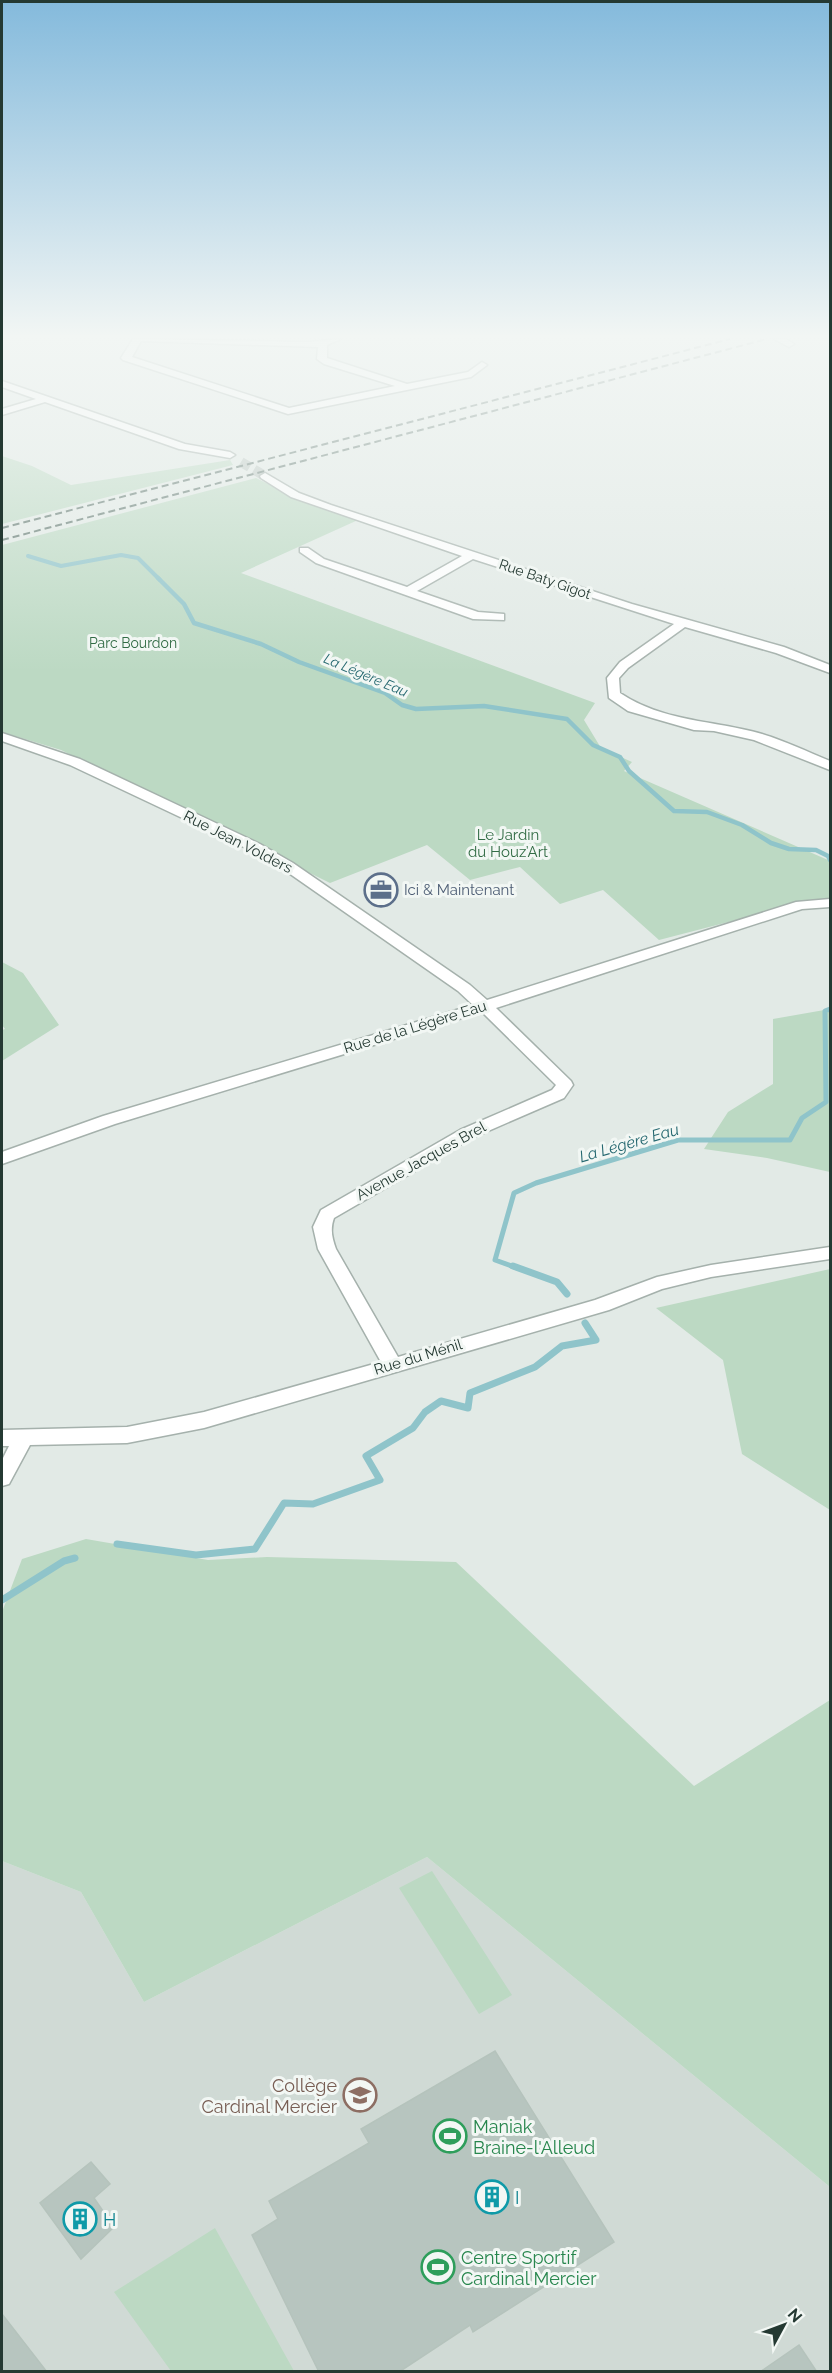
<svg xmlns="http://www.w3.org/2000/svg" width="832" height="2373" viewBox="0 0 832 2373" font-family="Raleway,sans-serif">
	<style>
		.built { fill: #d0dad5 }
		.green { fill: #bcd9c3 }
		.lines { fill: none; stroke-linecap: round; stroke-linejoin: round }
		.stream-far3 { stroke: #8fc4ca; stroke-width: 4 }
		.stream-far2 { stroke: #8fc4ca; stroke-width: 4.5 }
		.stream-far1 { stroke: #8fc4ca; stroke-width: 5 }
		.stream { stroke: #8fc4ca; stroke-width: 7 }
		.building { fill: #b7c5bf; stroke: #b5c3bc; stroke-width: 1.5 }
		.minor-tunnel { stroke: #bcc7c2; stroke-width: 10; stroke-dasharray: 10 5; stroke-linecap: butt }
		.minor-casing { stroke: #a5b1ac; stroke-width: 3 }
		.minor { fill: #fff; fill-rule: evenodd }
		.rail { stroke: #5e756d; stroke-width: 2; stroke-dasharray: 7 4; stroke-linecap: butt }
		.labels { text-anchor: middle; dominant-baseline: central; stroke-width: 6; stroke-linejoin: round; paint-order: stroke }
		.far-street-label { font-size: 14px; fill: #243932; stroke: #f2f7f4 }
		.far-park-label { font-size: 14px; fill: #326c45; stroke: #f2f7f4 }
		.far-water-label { font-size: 14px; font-style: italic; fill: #24676f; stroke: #f2f7f4 }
		.park-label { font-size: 15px; fill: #326c45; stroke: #f2f7f4 }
		.street-label { font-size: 15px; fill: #243932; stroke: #f2f7f4 }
		.service-label { font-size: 15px; fill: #4e5e75; stroke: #f2f7f4; text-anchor: start }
		.water-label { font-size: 16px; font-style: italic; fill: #24676f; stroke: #f2f7f4 }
		.near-education-label { font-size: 18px; fill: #785e54; stroke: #f2f7f4; text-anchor: end }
		.near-leisure-label { font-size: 18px; fill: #27864d; stroke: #f2f7f4; text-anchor: start }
		.near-culture-label { font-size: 18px; fill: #0d838f; stroke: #f2f7f4; text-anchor: start }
	</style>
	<rect width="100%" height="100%" fill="#e2eae6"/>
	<path class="built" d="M427,1857L830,2187V2371H2V1861L81,1892L144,2002Z"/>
	<path class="green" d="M2,456L32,466L71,485L230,460L233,465L2,524Z
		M256,478L297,498L358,520L241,573L595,703L584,720L601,748L632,762L624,771L828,860L830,861V900L805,902L659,940L603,890L560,904L520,867L470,880L427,845L330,883L61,750L2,732V545Z
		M2,962L23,973L59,1025L2,1061V1030L5,1029L2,1025Z
		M830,1009V1172L767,1158L704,1149L728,1112L773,1084V1019Z
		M830,1269V1510L742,1454L723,1360L656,1308Z
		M86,1539L208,1560L267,1557L456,1562L694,1786L830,1700V2187L427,1857L144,2002L81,1892L2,1861V1612L22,1559Z
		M432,1871L512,1995L479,2014L399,1888Z
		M215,2228L294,2371H171L114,2292Z"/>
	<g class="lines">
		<path class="stream-far3" d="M28,556L61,566L121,555L138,558L160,580"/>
		<path class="stream-far2" d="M158,578L184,604L194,623L261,644L299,662L385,693L402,705L416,709L484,706L567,719L593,745L620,757L629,771L674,811L707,812L742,825L771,843L789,849L816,850L828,856L830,860"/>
		<path class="stream-far1" d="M517,1268L495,1260L514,1193L536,1183L678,1140H790L802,1118L826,1102L825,1011L830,1009"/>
		<path class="stream" d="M513,1266L557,1282L567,1294
			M117,1544L196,1555L255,1549L284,1503L313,1504L380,1480L366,1456L413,1428L425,1412L441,1401L468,1408L470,1393L535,1367L562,1346L596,1340L585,1323
			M2,1600L64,1561L75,1558"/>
	</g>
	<path class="building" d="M495,2051L614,2242L473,2332L470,2325L399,2372H319L252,2235L278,2219L269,2201L369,2143L361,2129Z
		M91,2162L110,2184L94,2198L114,2227L81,2259L40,2203Z
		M2,2314L47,2372H2Z
		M799,2345L817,2372H760Z"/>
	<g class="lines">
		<path class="minor-tunnel" d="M241,462L265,476"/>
		<g class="minor-casing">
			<path id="minor" d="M133,339L307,342L341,339L327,345V358L407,384L468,372L482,362L487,365L471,377L288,414L123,360L121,358ZM141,341L318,347L317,359L324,364L395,386L289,408L132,357Z
				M774,339H786L794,344L789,347Z
				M2,381L185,444L230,452L235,455L230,458L179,449L45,402L2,415V409L36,399L2,387Z
				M265,473L299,493L331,505L632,604L784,647L830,665V673L776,653L685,627L628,668L619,678L620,693C663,722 714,720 762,734C785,741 808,752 830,761V770L754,740L714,731L694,730L628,711L609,698L607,678L620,662L674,624L473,559L417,591L478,612L504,614V620L473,619L316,563L300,552V548H308L324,559L407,587L462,556L291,497L261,478L260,476Z
				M2,733L80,759L260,844L293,863L470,985L487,1000L796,902L830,899V907L802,909L496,1008L571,1081L573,1085L564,1098L472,1138L334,1218C330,1229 332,1238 336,1249L398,1357L595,1300L657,1277L711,1265L830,1247V1259L711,1277L662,1289L609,1310L204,1428L127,1443L30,1445L9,1484L2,1486V1460L9,1446H2V1430L127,1427L204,1412L381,1362L318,1249L313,1227L321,1210L460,1130L552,1090L556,1085L482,1012L115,1124L2,1164V1152L103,1116L473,1005L458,991L283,869L250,850L70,765L2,741Z"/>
		</g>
		<use href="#minor" class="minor"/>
		<path class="rail" d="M2,528L730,339
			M2,540L767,339"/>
	</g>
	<linearGradient id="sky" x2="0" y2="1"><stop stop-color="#84badc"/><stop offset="0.5" stop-color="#f2f6f4"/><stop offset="1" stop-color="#f2f6f4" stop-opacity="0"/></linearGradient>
	<rect width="832" height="672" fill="url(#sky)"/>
	<defs>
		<g id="office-ring" transform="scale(1.725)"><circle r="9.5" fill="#f2f7f4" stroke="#5c6f8a" stroke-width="1.5"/><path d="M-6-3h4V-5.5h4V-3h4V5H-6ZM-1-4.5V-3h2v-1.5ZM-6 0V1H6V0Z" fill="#5c6f8a"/></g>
		<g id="school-ring" transform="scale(1.725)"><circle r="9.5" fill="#f2f7f4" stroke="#8d6e63" stroke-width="1.5"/><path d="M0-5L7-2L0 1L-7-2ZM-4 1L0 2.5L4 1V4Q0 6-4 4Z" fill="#8d6e63"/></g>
		<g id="stadium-ring" transform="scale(1.725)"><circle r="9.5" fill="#f2f7f4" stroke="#2e9e5b" stroke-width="1.5"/><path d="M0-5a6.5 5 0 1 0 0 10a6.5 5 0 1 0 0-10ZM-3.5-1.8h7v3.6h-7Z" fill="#2e9e5b"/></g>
		<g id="building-ring" transform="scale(1.725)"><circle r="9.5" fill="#f2f7f4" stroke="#0f9aa8" stroke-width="1.5"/><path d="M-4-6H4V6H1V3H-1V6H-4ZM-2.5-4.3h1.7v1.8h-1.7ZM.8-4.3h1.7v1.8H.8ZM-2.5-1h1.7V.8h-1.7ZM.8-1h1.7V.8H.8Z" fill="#0f9aa8"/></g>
	</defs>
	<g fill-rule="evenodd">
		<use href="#office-ring" x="381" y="890"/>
		<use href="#school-ring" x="360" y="2095"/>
		<use href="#stadium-ring" x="450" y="2136"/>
		<use href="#building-ring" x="492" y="2197"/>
		<use href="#building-ring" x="80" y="2219"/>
		<use href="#stadium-ring" x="438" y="2267"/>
	</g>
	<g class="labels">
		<g class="far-street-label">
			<text transform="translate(545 579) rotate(19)">Rue Baty Gigot</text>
		</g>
		<g class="far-park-label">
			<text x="133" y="643">Parc Bourdon</text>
		</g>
		<g class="far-water-label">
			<text transform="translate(366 675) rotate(23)">La Légère Eau</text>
		</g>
		<g class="park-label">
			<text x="508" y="835">Le Jardin<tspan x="508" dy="17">du Houz’Art</tspan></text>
		</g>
		<g class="street-label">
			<text transform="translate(238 842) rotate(27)">Rue Jean Volders</text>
			<text transform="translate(415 1027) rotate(-17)">Rue de la Légère Eau</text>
			<text transform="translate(421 1161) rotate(-29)">Avenue Jacques Brel</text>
			<text transform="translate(418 1357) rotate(-17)">Rue du Ménil</text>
		</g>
		<g class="service-label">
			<text x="404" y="890">Ici &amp; Maintenant</text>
		</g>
		<g class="water-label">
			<text transform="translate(629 1143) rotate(-16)">La Légère Eau</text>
		</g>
		<g class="near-education-label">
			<text x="337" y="2085">Collège<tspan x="337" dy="21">Cardinal Mercier</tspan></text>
		</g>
		<g class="near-leisure-label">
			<text x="473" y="2126">Maniak<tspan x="473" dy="21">Braine-l'Alleud</tspan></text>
			<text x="461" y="2257">Centre Sportif<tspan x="461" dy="21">Cardinal Mercier</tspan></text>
		</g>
		<g class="near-culture-label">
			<text x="515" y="2197">I</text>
			<text x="103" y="2219">H</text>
		</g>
	</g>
	<rect width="832" height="2373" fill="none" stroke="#243932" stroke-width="6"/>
	<g transform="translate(784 2325) rotate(49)" stroke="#f2f7f4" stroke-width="4.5" paint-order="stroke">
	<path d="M0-4.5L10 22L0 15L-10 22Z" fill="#243932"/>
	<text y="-9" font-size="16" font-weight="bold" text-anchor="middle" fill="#243932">N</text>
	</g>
</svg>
